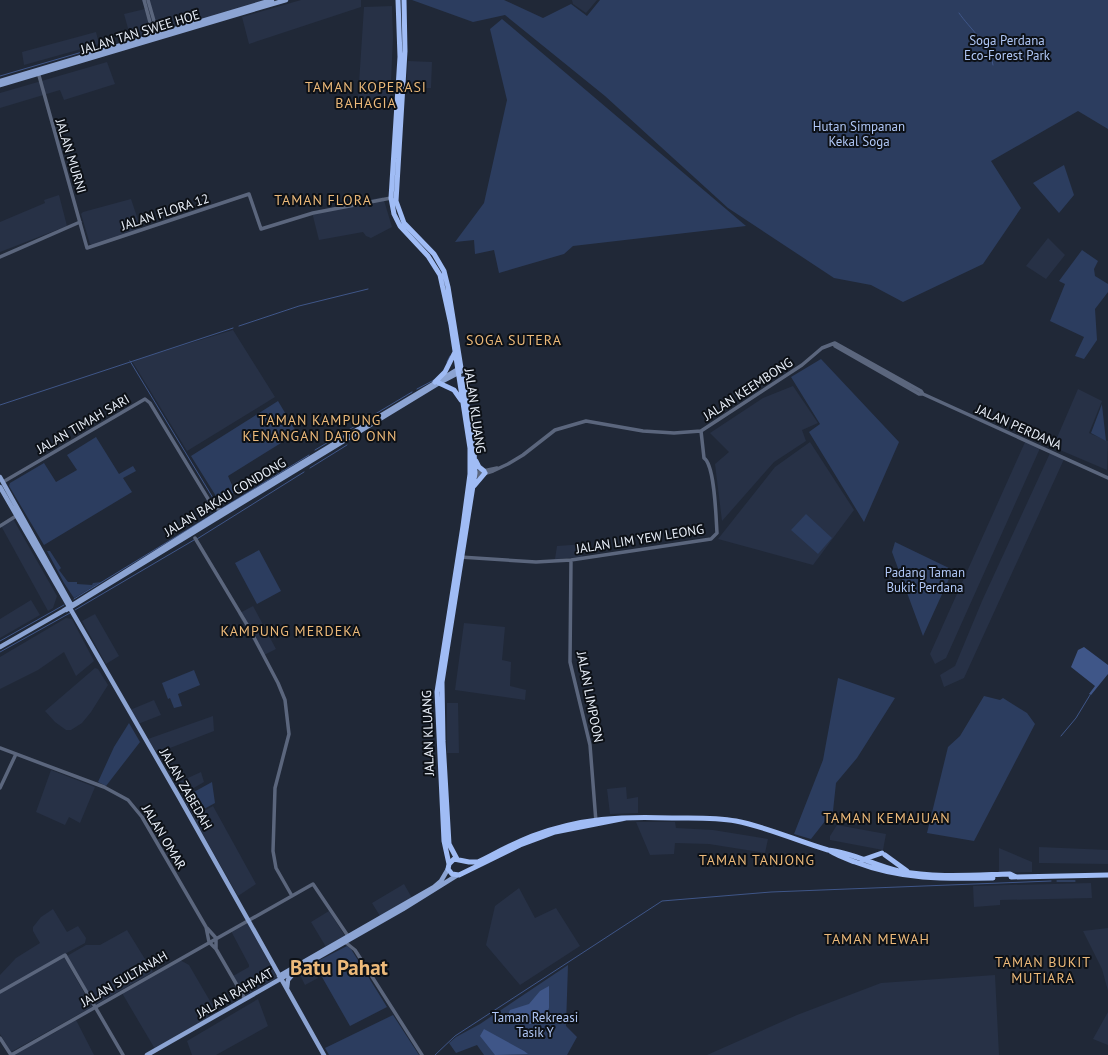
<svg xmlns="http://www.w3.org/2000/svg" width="1108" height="1055" viewBox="0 0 1108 1055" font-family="'PT Sans',sans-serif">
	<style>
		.built { fill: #273146 }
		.green { fill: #2c3d5f }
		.water { fill: #3f5688 }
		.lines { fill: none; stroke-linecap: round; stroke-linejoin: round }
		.stream { stroke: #3f5688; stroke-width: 1 }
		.minor { stroke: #5b667d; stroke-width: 3.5 }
		.major { stroke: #8ca4d3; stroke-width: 4.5 }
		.highway { stroke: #a0bcf5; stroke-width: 5 }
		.labels { text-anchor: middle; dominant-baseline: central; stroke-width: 4; stroke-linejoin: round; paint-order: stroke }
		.street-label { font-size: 13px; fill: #e9eff9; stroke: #0d1117 }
		.park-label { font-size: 13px; fill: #b0c7f6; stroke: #0d1117 }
		.neighbourhood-label { font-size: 14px; letter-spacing: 1px; fill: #edba7a; stroke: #0d1117 }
		.town-label { font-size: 21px; font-weight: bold; fill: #edba7a; stroke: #0d1117 }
	</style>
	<rect width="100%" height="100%" fill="#202837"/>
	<path class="built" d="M142,0H269L131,39L124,14L145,9Z
		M301,0H361V7L249,44L242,17Z
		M572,0H597L586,13L573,4Z
		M392,6L393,38L390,103L358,99L364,7Z
		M96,32L99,44L24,65L22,52Z
		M408,61L432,62L431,88H406Z
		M107,62L115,84L64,100L60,90L0,108V93Z
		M59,195L67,226L0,252V222L45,203L44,200Z
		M383,197L392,227L371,238L366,236L363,232L319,240L312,212Z
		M131,199L141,229L93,245L90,244L81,214L83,212Z
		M1048,238L1065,255L1046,279L1026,266Z
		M233,330L275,397L187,451L132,361Z
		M793,386L818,423L802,430L806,441L774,462L722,521L715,464L729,452L710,433L763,398Z
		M1078,389L1102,401L1089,433L1108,441L1107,470L1053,447Z
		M1026,440L1041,446L946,658L935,664L930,654Z
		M810,442L854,510L813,565L718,539L775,467Z
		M1051,451L1065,457L964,678L944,687L940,675L955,666L982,601Z
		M12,517L57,596L53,608L48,611L0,524Z
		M585,544L582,557L555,559L557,546Z
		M31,600L40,615L0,638V619Z
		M253,606L276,649L262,656L238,614Z
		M95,614L119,656L106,664L82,621Z
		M66,618L72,619L94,661L76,676L64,652L38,670L0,689V657Z
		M464,623L505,627L502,660L511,662L510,686L526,690L525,700L455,690Z
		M95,668L98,669L108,685L91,712L82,723L71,730H66L55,722L45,711Z
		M154,700L161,715L138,724L130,710Z
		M447,703H458L459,753H447Z
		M213,716L214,731L157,753L148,739Z
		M51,770L95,787L80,823L69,817L65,825L36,812Z
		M201,772L204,782L185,793L179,782Z
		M626,787L627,799L638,797V813L610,814L607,789Z
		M213,806L256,884L238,896L193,817Z
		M636,822H675L676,828L713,830L768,839L765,853L709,844L675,843L674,854L650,855Z
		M837,825L886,834L883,850L830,840V836Z
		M1039,847L1108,850V864L1039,863Z
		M999,848L1032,862V872L999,873Z
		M1091,883L1092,898L1000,900V905L974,907L973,886Z
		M404,884L412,898L380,916L372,903Z
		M519,888L535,918L556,908L580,946L520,985L486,945L495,906Z
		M53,909L67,932L78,926L86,938L85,943L63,955L92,1007L11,1052L0,1034V975L16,958L40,943L33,931V927L41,917Z
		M329,911L345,936L326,947L311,922Z
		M247,922L278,979L245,997L233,976L249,967V965L231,931Z
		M1108,928V991L1102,969L1083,931Z
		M127,930L153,972L95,1005L67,956L86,945H100Z
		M180,960L189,965L217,1013L155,1049L122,993Z
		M310,964L318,978L305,985L298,971Z
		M995,975L999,1055H707L797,1015L881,983Z
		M258,999L268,1026L216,1055H192L187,1041Z
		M1108,1012V1045L1093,1039Z
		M76,1020L94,1055H13L54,1033Z"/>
	<path class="green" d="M412,0H504L543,18L571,4L587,16L600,0H1108V129L1078,111L991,161L1021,208L983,264L903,302L871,285L834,278L728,208L605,96L505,15L473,22Z
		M502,19L746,226L573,246L564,254L499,273L494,250L475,254L474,240L455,242L484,203L507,100L490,29Z
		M1064,165L1074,195L1059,213L1033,183Z
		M1082,250L1098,261L1094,269L1095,276L1108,284V292L1095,309L1097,340L1084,359L1075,356L1084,337L1050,321L1065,284L1059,281Z
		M821,359L899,442L864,522L809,432L820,424L791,377Z
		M278,401L297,433L228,476L235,492L219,501L191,456Z
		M1102,404V405L1106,441L1091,433Z
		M96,437L119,474L133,466L136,471L123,478L132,492L44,545L9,486L10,483L44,463L56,482L77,470L67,455Z
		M806,514L832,538L818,554L791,530Z
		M895,542L953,570L923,636L892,552Z
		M259,550L281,591L257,604L235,563Z
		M47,551H50L61,568L59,570L68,582H77V584L92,585L93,583L101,582L74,598L64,583Z
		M194,670L200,685L178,694L182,706L174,708L170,698L168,699L162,683Z
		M838,678L895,698L857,758L836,783L833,811L811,839L794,834L823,760Z
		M984,696L1000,700L1003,698L1027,713L1035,724L974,841L927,833L948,747L960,736Z
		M129,723L140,742L106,786L98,782L114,747Z
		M212,782L215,803L193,815L183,798Z
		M347,946L351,949L387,1007L350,1026L314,963Z
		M568,965L566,1026L577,1037L567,1055H484L477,1045L456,1053L449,1043L456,1037L480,1024Z
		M393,1015L419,1055H329L325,1048Z"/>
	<path class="water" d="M1084,647L1108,665V674L1091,695L1089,694L1095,686L1071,667L1078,650Z
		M549,986V1008L546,1015L542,1019L530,1024L508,1015L510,1010L529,1004L540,991Z
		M484,1029L524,1051L528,1054L495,1055L480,1036Z"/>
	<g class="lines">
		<path class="stream" d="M959,13C970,29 990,45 993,65
			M0,76L96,48
			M239,326L299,306L368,289
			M130,361L216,503L221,509L309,455
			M447,362L450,356
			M417,389L434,380
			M0,405L233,328
			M315,450L412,392
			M310,468L347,445
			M197,539L304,472
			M74,599L218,511
			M75,610L194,540
			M0,641L64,605
			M0,652L70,613
			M1061,736L1076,718L1090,695
			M1057,881H1075
			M435,1055L455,1036L662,901L771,892L1051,881"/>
		<path class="minor" d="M144,0L154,37
			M148,0L158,35
			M38,72L87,248L249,194L261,229L313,213L391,198
			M0,257L80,222
			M834,344L835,346L919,394H923L1108,478
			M474,473L497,468
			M474,477L493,471L508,464L523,455L555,430L586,421L643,431L674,433L701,431L802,365L822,348L835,343L921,391L923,394
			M3,482L145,399L150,403L213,507L222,511
			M0,526L16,516
			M195,538L249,628L278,683L285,700L289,734L275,788L273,851L276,868L292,896
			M460,557L536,562L571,560L711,539L717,533C716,519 715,465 704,458L701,431
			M571,560L570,662L590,745L596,822
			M0,748L104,787L128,800L142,817L206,927L209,942L216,949L245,999
			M0,788L16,754
			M207,928L216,938V948
			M345,942L355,950L422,1055
			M0,992L65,955L123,1055
			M0,1038L11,1055
			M11,1055L313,884L348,936"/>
		<path class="major" d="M0,81L272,0
			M0,85L286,0
			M0,477L72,606
			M0,487L179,797L324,1055
			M66,610L439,383L462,371
			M0,647L63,611L222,511L460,368
			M279,976L434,887L441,881L448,869
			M287,988L288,980L293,974
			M147,1055L403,909L456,876"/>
		<path class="highway" d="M398,0L400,57L391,198L394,214L400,226L428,256L440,275L451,325L470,448V474L463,526L437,692L444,841L449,864
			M404,0L405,51L396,201L404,223L434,254L444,271L448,287L461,368
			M435,382L445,372L455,352
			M439,383L454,390L461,400
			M476,461L479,467L484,471
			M474,486L485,473
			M626,818L555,832L520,845L459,875L452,874L448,869L449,864L454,859L469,862H478C496,853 514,843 532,836C581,818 622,816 672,818C693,818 715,817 736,821C767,827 797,841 828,850C852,852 875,866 899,871C935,878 973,875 1010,874L1014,876
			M830,851C838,856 847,859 855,862C902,880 944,879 993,878
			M885,855L907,871
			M457,859L449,844L443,741L442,682L475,473L474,450L463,379
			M862,860L882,853
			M1011,877L1108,875"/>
	</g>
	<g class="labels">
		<g class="street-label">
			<text transform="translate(140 32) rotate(-17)">JALAN TAN SWEE HOE</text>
			<text transform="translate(71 156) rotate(73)">JALAN MURNI</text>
			<text transform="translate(165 212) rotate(-18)">JALAN FLORA 12</text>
			<text transform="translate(748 389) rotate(-33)">JALAN KEEMBONG</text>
			<text transform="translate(475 411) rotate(82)">JALAN KLUANG</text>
			<text transform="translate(83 424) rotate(-30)">JALAN TIMAH SARI</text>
			<text transform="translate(1019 427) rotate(24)">JALAN PERDANA</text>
			<text transform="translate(225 497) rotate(-31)">JALAN BAKAU CONDONG</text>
			<text transform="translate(640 539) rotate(-9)">JALAN LIM YEW LEONG</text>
			<text transform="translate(590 697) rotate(79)">JALAN LIMPOON</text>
			<text transform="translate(428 733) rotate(-92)">JALAN KLUANG</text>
			<text transform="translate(186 789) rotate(60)">JALAN ZABEDAH</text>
			<text transform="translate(164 837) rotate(59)">JALAN OMAR</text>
			<text transform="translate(124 979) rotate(-30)">JALAN SULTANAH</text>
			<text transform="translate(235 993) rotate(-30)">JALAN RAHMAT</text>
		</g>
		<g class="park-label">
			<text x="1007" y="40">Soga Perdana<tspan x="1007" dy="15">Eco-Forest Park</tspan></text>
			<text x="859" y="126">Hutan Simpanan<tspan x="859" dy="15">Kekal Soga</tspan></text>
			<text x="925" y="572">Padang Taman<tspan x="925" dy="15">Bukit Perdana</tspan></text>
			<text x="535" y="1017">Taman Rekreasi<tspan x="535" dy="15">Tasik Y</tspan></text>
		</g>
		<g class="neighbourhood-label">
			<text x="366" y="87">TAMAN KOPERASI<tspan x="366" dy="16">BAHAGIA</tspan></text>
			<text x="323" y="200">TAMAN FLORA</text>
			<text x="514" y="340">SOGA SUTERA</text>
			<text x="320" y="420">TAMAN KAMPUNG<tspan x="320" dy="16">KENANGAN DATO ONN</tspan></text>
			<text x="291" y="631">KAMPUNG MERDEKA</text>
			<text x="887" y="818">TAMAN KEMAJUAN</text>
			<text x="757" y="860">TAMAN TANJONG</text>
			<text x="877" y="939">TAMAN MEWAH</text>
			<text x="1043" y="962">TAMAN BUKIT<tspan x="1043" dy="16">MUTIARA</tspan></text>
		</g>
		<g class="town-label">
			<text x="339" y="967">Batu Pahat</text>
		</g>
	</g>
</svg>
